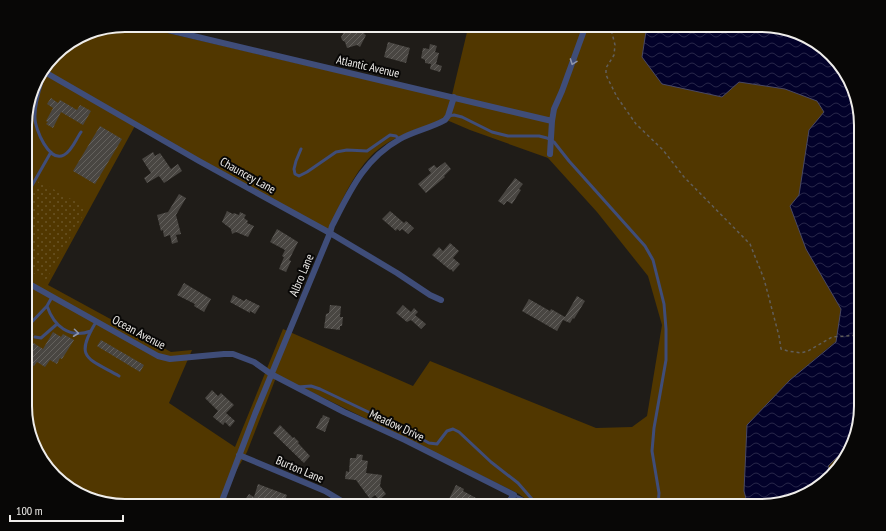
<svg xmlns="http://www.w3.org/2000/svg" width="886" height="531" viewBox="0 0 886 531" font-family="'PT Sans Narrow',sans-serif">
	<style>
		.green { fill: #513700; fill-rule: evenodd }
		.wetland { fill: url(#wetland-marsh) }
		.park { fill: url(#park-dots) }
		.water { fill: url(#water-waves); stroke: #494864 }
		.building { fill: url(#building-hatch) }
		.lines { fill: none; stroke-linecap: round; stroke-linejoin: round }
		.path { stroke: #615e5a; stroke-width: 1.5; stroke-dasharray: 3 3; stroke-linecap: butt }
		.service { stroke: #3f4d79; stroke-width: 3 }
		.minor { stroke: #3f4d79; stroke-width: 6 }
		.oneway { stroke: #8e95ac }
		.labels { text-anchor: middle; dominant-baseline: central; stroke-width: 4; stroke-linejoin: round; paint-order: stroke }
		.street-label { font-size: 12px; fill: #efedea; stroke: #080706 }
		.rim { fill: none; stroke: #efedea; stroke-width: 2 }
	</style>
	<defs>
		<pattern id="wetland-marsh" width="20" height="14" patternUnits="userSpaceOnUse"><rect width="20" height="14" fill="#513700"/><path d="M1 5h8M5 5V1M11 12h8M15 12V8" fill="none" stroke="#6a5425"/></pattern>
		<pattern id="park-dots" width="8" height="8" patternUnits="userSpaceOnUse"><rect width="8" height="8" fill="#513700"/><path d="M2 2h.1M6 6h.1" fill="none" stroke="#6a5425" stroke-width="1.8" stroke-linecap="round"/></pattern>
		<pattern id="water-waves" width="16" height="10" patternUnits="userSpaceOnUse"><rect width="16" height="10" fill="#02012a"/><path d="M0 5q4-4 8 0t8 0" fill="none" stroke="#272649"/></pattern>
		<pattern id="building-hatch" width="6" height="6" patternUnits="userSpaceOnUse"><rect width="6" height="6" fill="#494642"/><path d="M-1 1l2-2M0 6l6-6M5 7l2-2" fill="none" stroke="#64615d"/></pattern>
	</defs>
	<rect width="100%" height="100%" fill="#1f1c18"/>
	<path class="green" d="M125,25H133L451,99L468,28L461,25H761L811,39L847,75L861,119V340L835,342L790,380L747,425L744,491L748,506H535L519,494L277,375L247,452L216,506H125L75,492L42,461L26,418V113L35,81L59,50L87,33ZM449,121L470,130L548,158L597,212L648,276L662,325L647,416L632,427L596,428L430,361L413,386L283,329L235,447L169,403L192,350L171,352L48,285L136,124L329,231L330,225C341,203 353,174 371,156C391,136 422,126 449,121Z"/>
	<path class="wetland" d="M852,442L847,456L830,474L828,467Z"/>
	<path class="park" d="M39,181L87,208L46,280L26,269V205Z"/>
	<path class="water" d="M647,25H761L811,39L847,75L861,119V412L852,442L828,466L830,474L811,492L767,506H748L744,491L747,425L790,380L836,342L841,309L806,249L790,206L799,195L809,130L824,112L817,101L785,89L739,82L722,97L662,84L642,57Z"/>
	<path class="building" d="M345,25L348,28L358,25H362L368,28L364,34L366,35L360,47L357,45L347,48L345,42L342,40L341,37L343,34L342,30Z
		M388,42L410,48L406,63L384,57Z
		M430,44L437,46L435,52L439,53L436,64L442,66L440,72L430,69L431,64L425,63V60L421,58L423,48L429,49Z
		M51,98L58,103L60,100L77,110L80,105L91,111L83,125L61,112L53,128L46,124L48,122L46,121L53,108L47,104Z
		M100,126L122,139L95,184L73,171Z
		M153,152L155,156L160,153L171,169L178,164L182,171L164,183L159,176L147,183L144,178L151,173L142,159Z
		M445,162L451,169L444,176L445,177L426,193L418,184L431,173L428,169L434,165L437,168Z
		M515,178L523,184L519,189L521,190L512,204L507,201L504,205L498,201Z
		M179,194L186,198L176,215L181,234L176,235L178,242L172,244L170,235L164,237L163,230L161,231L157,215L168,212Z
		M227,211L233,214L234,213L239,215L240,212L246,215L244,218L248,221L247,223L254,226L248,237L236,232L232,234L231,229L222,222Z
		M390,211L404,223L406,221L414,228L408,234L402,229L400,231L397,229L396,231L382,219Z
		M277,229L298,242L289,260L291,261L286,272L279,269L284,257L282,256L285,250L270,242Z
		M450,243L459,251L453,258L460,264L453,272L451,269L450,270L432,255L439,247L443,251Z
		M184,283L211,299L204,312L194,306L195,304L177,295Z
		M233,295L244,301L246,299L260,306L255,314L250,311V313L230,302Z
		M577,296L585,301L574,319L573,318L570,323L563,320L557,331L522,311L529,299L550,311L551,309L565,317Z
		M330,305L341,306L340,317H343L342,326H340V330L324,328L326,314L329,313Z
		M403,305L411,312L414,308L418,312L415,315L426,324L421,329L411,320L407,322L396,313Z
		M31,332L34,334L32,336L33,339L32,342L43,349L53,332L61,337L63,334L74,340L62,359L60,358L57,364L50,360L45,367L37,362L34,366L26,361V337L30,335Z
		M101,340L144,365L140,372L97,346Z
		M212,390L218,396L221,393L234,405L226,413L235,421L230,427L225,422L223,425L213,417L218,411L205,398Z
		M323,415L330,418L325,432L316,428L321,418H322Z
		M280,425L293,438L294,437L299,442L298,443L310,456L304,463L273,433Z
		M357,454L363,455L362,460L368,461L366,473L382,475L380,486L386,494L379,500L375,495L370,499L356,480L345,479L346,471L349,472L350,458H356Z
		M258,484L287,495L283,506H271L256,500L252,506H241L249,494L254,497Z
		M456,485L464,489L463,491L491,506H454L447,503Z"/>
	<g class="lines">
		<path class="path" d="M610,25L615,45L614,55L606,68V75L617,97L636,124L663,150L684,177L750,244L764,279L779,336L781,349L788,351L801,353L808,351L832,337L861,335"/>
		<path class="service" d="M45,72C41,86 34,103 35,118C35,129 49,163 64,155C72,151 76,139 81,132
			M448,116L454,115L462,117L492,132L508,136H539L547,138L554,142L569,161L645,246L653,260L664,304L666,329V360L654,428L652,451L659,493L658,506
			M301,149L296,161L294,169L295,174L299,176L307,172L336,152L347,150L367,151L390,135L396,136L399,139
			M26,196L51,152
			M47,306C54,326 69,339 91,331
			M96,322C74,358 87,358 119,376
			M26,328L47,306L52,297
			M26,329L28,333
			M35,337L41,338L57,324
			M298,387L311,386L320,389L402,428L429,443L437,444L447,431L453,429L459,432L491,462L518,483L538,506
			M514,495L538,506"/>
		<path class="minor" d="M147,25L552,121L550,154
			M43,71L199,161L330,233L397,273L430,295L441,300
			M552,121L554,109L562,91L586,25
			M26,282L158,356L170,359L224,354H233L254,362L271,374L344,412L405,440L514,495L505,506
			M239,455L325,491L350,506
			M220,506L255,414L330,233L332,226C350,191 364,159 400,139C414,131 431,128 445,120L448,116L454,97"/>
	</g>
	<defs><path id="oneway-chevron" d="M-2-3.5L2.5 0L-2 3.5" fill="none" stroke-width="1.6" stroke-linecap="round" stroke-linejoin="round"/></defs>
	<g class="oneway">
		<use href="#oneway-chevron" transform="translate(573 62) rotate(110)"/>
		<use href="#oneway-chevron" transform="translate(76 333) rotate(7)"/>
	</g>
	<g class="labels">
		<g class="street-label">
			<text transform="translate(368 66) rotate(13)">Atlantic Avenue</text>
			<text transform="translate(248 175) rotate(29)">Chauncey Lane</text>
			<text transform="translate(301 275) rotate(-67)">Albro Lane</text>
			<text transform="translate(139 332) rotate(28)">Ocean Avenue</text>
			<text transform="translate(397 425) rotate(25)">Meadow Drive</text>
			<text transform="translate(300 469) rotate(23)">Burton Lane</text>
		</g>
	</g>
	<path d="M0 0H886V531H0ZM125 32H761A93 93 0 0 1 854 125V406A93 93 0 0 1 761 499H125A93 93 0 0 1 32 406V125A93 93 0 0 1 125 32Z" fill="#080706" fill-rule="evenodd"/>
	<path class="rim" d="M125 32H761A93 93 0 0 1 854 125V406A93 93 0 0 1 761 499H125A93 93 0 0 1 32 406V125A93 93 0 0 1 125 32Z"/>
	<path d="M10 515v6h113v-6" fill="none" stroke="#efedea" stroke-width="2"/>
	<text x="16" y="515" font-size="12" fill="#efedea" stroke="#080706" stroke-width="3" paint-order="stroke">100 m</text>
</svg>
